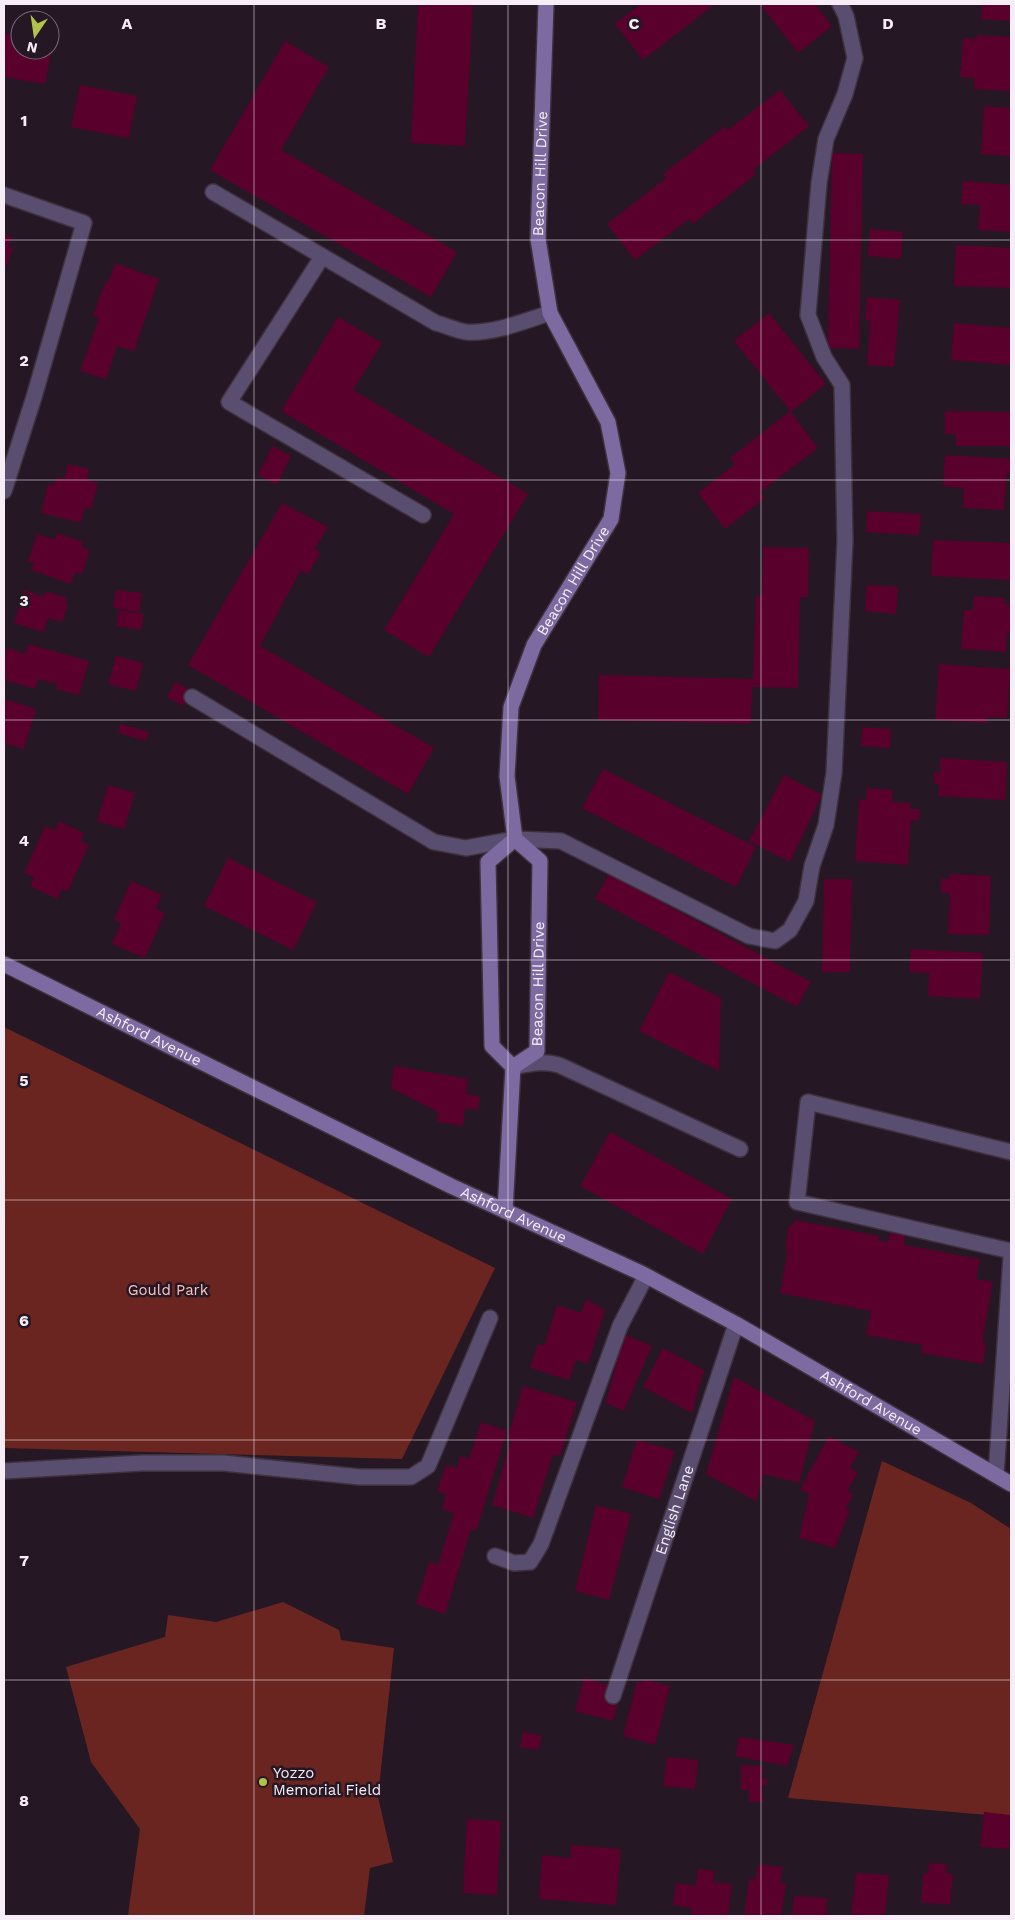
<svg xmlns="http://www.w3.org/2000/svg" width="1015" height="1920" viewBox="0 0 1015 1920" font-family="'Work Sans',sans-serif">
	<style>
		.green { fill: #6a2520 }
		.building { fill: #59002d }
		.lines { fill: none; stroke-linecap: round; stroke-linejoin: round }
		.lane-casing { stroke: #3e313d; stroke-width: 18 }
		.street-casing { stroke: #3e313d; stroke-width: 18 }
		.secondary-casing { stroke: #3e313d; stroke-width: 18 }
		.lane { stroke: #594e70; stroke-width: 15 }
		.street { stroke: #594e70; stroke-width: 15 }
		.secondary { stroke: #7c6aa0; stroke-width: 15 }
		.grid { fill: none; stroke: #f7edf6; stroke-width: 1; stroke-opacity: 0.55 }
		.poi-dot { fill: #b2c34c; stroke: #251724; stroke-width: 2 }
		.labels { text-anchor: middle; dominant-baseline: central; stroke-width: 5; stroke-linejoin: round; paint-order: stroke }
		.street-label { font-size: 15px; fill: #f7edf6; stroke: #251724 }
		.park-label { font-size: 15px; fill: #fac5bd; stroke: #251724 }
		.poi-label { font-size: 15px; fill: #f7edf6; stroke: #251724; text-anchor: start }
		.grid-label { font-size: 16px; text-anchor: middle; font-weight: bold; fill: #f7edf6; stroke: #251724; stroke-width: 5; stroke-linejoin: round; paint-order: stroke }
	</style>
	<rect width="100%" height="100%" fill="#251724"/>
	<path class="green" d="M4,1027L495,1268L402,1459L4,1448Z
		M882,1461L971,1503L1011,1529V1817L788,1798Z
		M283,1602L339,1630L341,1640L394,1648L378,1797L393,1862L370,1868L364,1916H65L128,1915L140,1829L91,1762L66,1667L165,1637L168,1615L216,1622Z"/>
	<path class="building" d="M418,4H473L465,146L411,143Z
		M641,4H715L643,60L615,24Z
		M760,4H815L832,26L798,53Z
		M982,4H1011V21L981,19Z
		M4,33L20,36V50H50V42L53,43L45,84L4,77Z
		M977,35L1011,37V91L974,89V78L960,77L963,38L977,39Z
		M285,41L329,67L281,150L457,252L431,297L210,170Z
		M80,85L137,96L129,138L71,127Z
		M780,90L809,126L758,166L753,170L756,174L693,224L689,219L635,260L607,224L666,178L663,174L725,126L728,130Z
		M984,106L1011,108V156L981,154Z
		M832,153L863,154L859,349L828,348Z
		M963,181L1011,185V232L978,230L980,205L961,204Z
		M870,229L903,232L901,259L868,256Z
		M4,234L12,237L8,247L13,248L4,273Z
		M956,245L1011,248V288L954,286Z
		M115,263L159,279L134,351L117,346L106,379L80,371L99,318L93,316L105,282L108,283Z
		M867,297L900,300L894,367L867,365L870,321L865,320Z
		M769,313L826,384L791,412L734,341Z
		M338,317L382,343L353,390L528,494L429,657L384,630L454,514L281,411Z
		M954,323L1011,328V365L951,360Z
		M790,411L818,448L760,492L764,499L725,529L698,493L735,464L730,458Z
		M945,411L1011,412V446H956V434H945Z
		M272,446L291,456L277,485L258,475Z
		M945,455L1011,459V473H1007L1004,510L963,508L964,488L943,486Z
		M68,464L89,469L87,480L98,483L91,509L85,507L81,523L41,513L48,484L54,485L57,477L64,479Z
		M282,503L328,527L315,549L321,552L307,575L301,570L260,646L434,748L408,794L188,665Z
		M867,511L921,514L919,535L866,532Z
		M57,533L83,542L82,547L90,550L82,574L75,572L71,584L31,570L34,564L28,561L37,534L55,540Z
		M933,540L1011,543V580L931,576Z
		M763,547L809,548L808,597H800L798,688L752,687L751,724L598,720L599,675L753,679L756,595L762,596Z
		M867,585L898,587L896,614L865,611Z
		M24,590L44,597L45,591L67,598L65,603L68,604L62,622L48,618L44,632L14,623Z
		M116,590L142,593L139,612L113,608Z
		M974,596L1005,598L1004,604H1011V633H1007L1006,652L961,649L964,610H973Z
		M119,610L144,614L141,630L116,626Z
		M28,644L89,661L79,695L56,689L57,684L38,679L35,689L4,680V660L7,648L25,654Z
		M116,656L143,663L136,691L108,684Z
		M939,664L1010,669L1007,718L987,717V723L935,720Z
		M175,682L191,690L183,706L167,697Z
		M4,699L36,709L24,749L4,743Z
		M120,724L149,732L146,741L118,733Z
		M862,727L891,729L890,748L861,746Z
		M940,758L1007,762L1005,800L938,796L939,784H934V772H940Z
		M603,769L756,847L736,887L582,808Z
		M784,775L822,795L790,862L749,841Z
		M108,785L135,793L124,829L97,821Z
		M867,788L893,790L892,802L911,803L910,809H920L919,821L911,820L908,865L855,861L859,799L866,800Z
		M59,821L84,833L81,841L89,845L68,891L62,889L57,899L30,886L34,877L24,873L45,826L55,830Z
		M228,858L317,902L293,950L204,906Z
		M609,874L811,982L797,1007L595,899Z
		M950,874L991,876L989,935L948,934L950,893H941V878L950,879Z
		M824,879H852L850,972H822Z
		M131,881L162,895L156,909L165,913L145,958L112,944L121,923L114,920Z
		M911,949L983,953L980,999L928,996L929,973L909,972Z
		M669,972L721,998L719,1071L639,1031Z
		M394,1066L468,1079L466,1094L480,1096L478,1110L465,1108L463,1126L437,1122L438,1112L391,1088Z
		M610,1132L732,1199L703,1254L580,1186Z
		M794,1220L879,1236L878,1240L888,1242L890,1233L905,1235L904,1245L980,1259L976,1279L993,1282L982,1342L986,1343L983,1364L921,1353L923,1345L866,1335L871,1311L780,1293L788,1250L785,1249L789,1225L793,1226Z
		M586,1299L605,1310L588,1364L576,1360L569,1380L530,1368L538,1344L544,1346L557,1305L581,1313Z
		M624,1334L652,1346L624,1411L606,1403Z
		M663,1348L704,1370L692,1413L643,1387Z
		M734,1377L815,1421L799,1483L764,1474L756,1501L706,1474Z
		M523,1386L577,1402L560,1456L553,1454L533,1518L492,1505L511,1441L507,1440Z
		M481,1422L507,1431L476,1531L471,1529L445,1614L416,1604L429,1562L438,1565L454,1513L442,1509L446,1494L437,1491L446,1465L457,1468L460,1456L469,1459Z
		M829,1436L859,1452L850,1468L858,1473L847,1491L853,1494L846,1508L850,1510L835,1548L799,1538L809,1495L800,1489Z
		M637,1440L675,1451L659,1499L622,1487Z
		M596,1505L631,1514L609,1600L575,1591Z
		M584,1678L622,1689L613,1721L575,1711Z
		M644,1679L670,1686L655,1745L623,1736L637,1681L643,1683Z
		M523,1732L542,1736L538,1750L520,1747Z
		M739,1737L794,1745L787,1766L735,1756Z
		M667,1757L698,1760L695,1789L663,1786Z
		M741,1765L763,1766L762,1778L767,1779V1785H762L763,1802H749V1790H741Z
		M984,1812L1011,1815L1009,1849L980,1847Z
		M467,1819L501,1821L497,1895L463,1893Z
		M571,1845L621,1849L616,1905L539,1899L542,1855L570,1858Z
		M929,1863L947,1864L946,1873L953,1874L950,1905L921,1902L923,1873L928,1874Z
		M758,1864L783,1867L780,1883L786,1884L781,1916H744L749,1879L755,1880Z
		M698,1869L715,1871L713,1882L732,1884L728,1916H691L692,1908L673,1905L676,1883L696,1886Z
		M856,1873L889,1875L885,1916H851Z
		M794,1896L827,1898L826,1913L830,1914V1916H792Z"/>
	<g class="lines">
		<g class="lane-casing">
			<path id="lane" d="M213,192L436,323C445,325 457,331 466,332C494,334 524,321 550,313
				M322,257L229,402L423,515
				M192,697L434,842L466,848L515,839L561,841L749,936L775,941L790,930L806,901L812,866L826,825L834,773L845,541L842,385L824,357L808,315L819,183L826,139L845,94L855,58L846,16L840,4
				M513,1067C529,1064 544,1060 559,1065L740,1149
				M1011,1152L808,1102L797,1202L1011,1251
				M4,1471L142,1463H223L360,1477H411L428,1466L490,1318
				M495,1556L514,1563L530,1562L541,1544L620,1326L646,1276"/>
		</g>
		<g class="street-casing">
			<g id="street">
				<path d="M4,195L84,223L34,397L4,491"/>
				<path d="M996,1475L1011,1257"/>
				<path id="s1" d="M613,1696L736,1324"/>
			</g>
		</g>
		<g class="secondary-casing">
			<g id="secondary">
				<path id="s2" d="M4,964L451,1186L641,1273L736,1324L1011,1484"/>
				<path id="s3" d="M513,1067L537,1051L540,861L515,839L507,776L511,707L534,645L611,519L618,473L608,422L550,313L538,239L546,4"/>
				<path d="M505,1211L513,1067L492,1046L488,862L515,839"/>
			</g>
		</g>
		<use href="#lane" class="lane"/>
		<use href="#street" class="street"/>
		<use href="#secondary" class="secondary"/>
	</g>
	<path class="grid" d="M254,4V1916M508,4V1916M761,4V1916M4,240H1011M4,480H1011M4,720H1011M4,960H1011M4,1200H1011M4,1440H1011M4,1680H1011"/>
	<circle class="poi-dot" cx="263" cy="1782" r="5"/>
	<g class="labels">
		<g class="street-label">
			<text stroke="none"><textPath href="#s3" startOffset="961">Beacon Hill Drive</textPath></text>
			<text stroke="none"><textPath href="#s3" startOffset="526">Beacon Hill Drive</textPath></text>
			<text stroke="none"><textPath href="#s3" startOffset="96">Beacon Hill Drive</textPath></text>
			<text stroke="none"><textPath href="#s2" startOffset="162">Ashford Avenue</textPath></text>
			<text stroke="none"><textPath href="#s2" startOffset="568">Ashford Avenue</textPath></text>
			<text stroke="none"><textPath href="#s2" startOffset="972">Ashford Avenue</textPath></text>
			<text stroke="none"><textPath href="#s1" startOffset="196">English Lane</textPath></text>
		</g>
		<g class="park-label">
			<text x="168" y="1290">Gould Park</text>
		</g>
		<g class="poi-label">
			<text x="273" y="1773">Yozzo<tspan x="273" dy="17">Memorial Field</tspan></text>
		</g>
	</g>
	<g class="grid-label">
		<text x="127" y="29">A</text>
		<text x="381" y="29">B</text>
		<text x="634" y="29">C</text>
		<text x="888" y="29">D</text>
		<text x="24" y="126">1</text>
		<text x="24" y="366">2</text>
		<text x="24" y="606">3</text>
		<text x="24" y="846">4</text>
		<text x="24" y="1086">5</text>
		<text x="24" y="1326">6</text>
		<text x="24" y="1566">7</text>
		<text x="24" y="1806">8</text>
	</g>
	<rect width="1015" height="1920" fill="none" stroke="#f7edf6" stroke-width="10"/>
	<g transform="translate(35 35) rotate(193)"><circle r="24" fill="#251724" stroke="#796d78"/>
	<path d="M0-4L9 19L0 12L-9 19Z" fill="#b2c34c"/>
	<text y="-8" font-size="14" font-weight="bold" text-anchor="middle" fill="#f7edf6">N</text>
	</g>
</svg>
